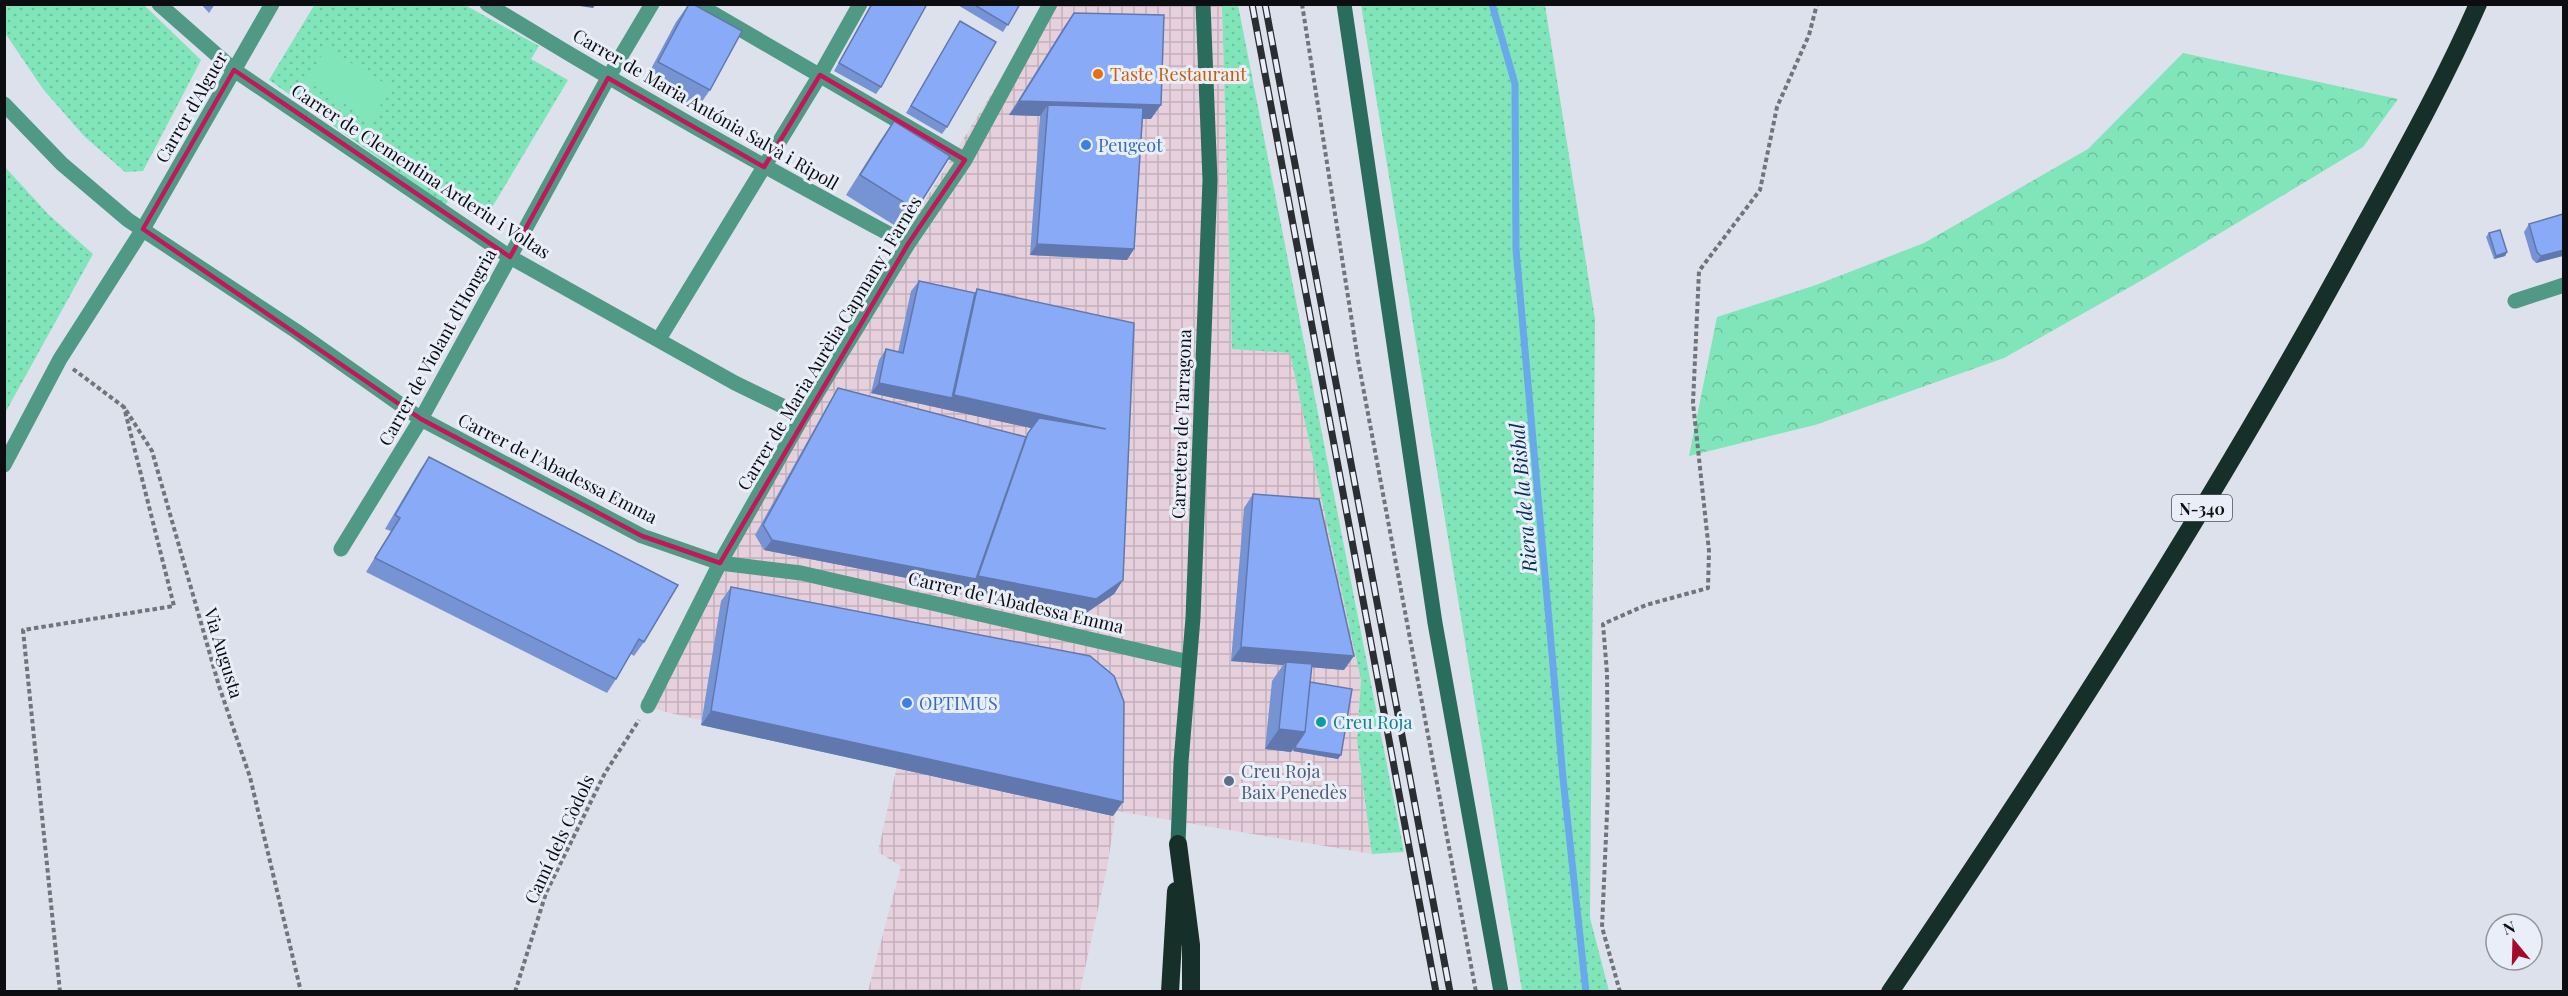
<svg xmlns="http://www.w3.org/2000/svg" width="2568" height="996" viewBox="0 0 2568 996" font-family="'Playfair Display',serif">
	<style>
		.industrial { fill: url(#industrial-grid) }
		.grass { fill: url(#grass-dots) }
		.forest { fill: url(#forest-crowns) }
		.garden { fill: #80e5b9 }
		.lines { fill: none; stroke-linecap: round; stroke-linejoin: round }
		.stream { stroke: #69a8ea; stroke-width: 7 }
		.path { stroke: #71747a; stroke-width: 4; stroke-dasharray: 4.5 3; stroke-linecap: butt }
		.street { stroke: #509985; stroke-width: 15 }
		.secondary { stroke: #2b6d5c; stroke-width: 15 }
		.highway { stroke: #163029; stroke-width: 18 }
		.rail-casing { stroke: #2a2d31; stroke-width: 7 }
		.rail { stroke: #e9eef8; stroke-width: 4.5; stroke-dasharray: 14; stroke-linecap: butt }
		.wall { fill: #7693d4 }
		.shaded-wall { fill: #6078ad }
		.building { fill: #89abf7; stroke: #6078ad; stroke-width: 1.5 }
		.marked { fill: none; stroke: #c2185b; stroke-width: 4.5; stroke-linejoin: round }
		.food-dot { fill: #e8710a; stroke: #e9eef8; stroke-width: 2 }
		.shop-dot { fill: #3f7fe0; stroke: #e9eef8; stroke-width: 2 }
		.culture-dot { fill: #0f9aa8; stroke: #e9eef8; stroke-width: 2 }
		.service-dot { fill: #5c6f8a; stroke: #e9eef8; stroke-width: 2 }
		.labels { text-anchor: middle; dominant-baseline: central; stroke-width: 6; stroke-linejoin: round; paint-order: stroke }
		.shield { fill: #e9eef8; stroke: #4e5056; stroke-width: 1.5 }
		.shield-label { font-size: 16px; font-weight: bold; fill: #0b0d10 }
		.food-label { font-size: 18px; fill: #c56008; stroke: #e9eef8; text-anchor: start }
		.street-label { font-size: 18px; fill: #0b0d10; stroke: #e9eef8 }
		.shop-label { font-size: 18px; fill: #366cbe; stroke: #e9eef8; text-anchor: start }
		.culture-label { font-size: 18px; fill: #0d838f; stroke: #e9eef8; text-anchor: start }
		.service-label { font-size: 18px; fill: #4e5e75; stroke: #e9eef8; text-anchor: start }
		.water-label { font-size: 20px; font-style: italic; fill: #003059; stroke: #e9eef8 }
	</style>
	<defs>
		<pattern id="industrial-grid" width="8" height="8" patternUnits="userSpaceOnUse" patternTransform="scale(1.5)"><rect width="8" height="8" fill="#e6d0dc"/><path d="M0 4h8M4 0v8" fill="none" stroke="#c4b1bc"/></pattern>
		<pattern id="grass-dots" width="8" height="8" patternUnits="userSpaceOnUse" patternTransform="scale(1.5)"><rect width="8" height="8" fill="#80e5b9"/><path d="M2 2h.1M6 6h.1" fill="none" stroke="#6dc39e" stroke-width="1.8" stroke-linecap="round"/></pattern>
		<pattern id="forest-crowns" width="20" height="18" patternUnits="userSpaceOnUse" patternTransform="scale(1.5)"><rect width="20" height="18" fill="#80e5b9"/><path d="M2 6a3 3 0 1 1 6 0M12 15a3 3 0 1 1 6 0" fill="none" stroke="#6dc39e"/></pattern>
	</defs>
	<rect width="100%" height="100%" fill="#dce1eb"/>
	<path class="industrial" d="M1047,5H1222L1232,349L1290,352L1361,680L1357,740L1372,854L1116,811L1107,868L1080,991H868L901,866L878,852L897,766L662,711L641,702L752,496L919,210Z"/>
	<path class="grass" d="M5,4L144,5L201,60L143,171L125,172L84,136L43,89L5,33Z
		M315,4L465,5L539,46L531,59L568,80L488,214L454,194L445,205L269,80Z
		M1222,5H1238L1404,852L1372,854L1357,740L1361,680L1290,353L1232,349Z
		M1361,5H1545L1595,319L1590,918L1609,991H1522Z
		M5,167L49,215L93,254L5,413Z"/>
	<path class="forest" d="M2183,53L2398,99L2363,147L2144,279L2004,358L1815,425L1689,456L1717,317L1816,285L1924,243L2088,149Z"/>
	<path class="garden" d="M326,48L391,87L372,120L306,81Z"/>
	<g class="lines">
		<path class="stream" d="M1492,4L1515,84L1516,249L1563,778L1586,992"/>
		<path class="path" d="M1302,4L1358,360L1476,992
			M73,369L124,407L152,451L219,686L250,777L301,992
			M60,992L23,630L174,606L124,407
			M515,992L546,893L605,773L639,720
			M1620,992L1602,927L1608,791L1607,673L1603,624L1646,605L1708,588L1709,551L1693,403L1699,271L1760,190L1777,107L1809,35L1817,4"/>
		<path class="street" d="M159,4L234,70L510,257L735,383L803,416
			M487,4C625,89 765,168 908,244
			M697,4L965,160
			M4,104L62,164L128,220L296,331L421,419L642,536L720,563L801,573L1189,662
			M2515,301L2564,285
			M659,339L820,75L860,4
			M4,465L60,359L143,229L272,4
			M341,549L421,419L608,78L652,4
			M648,706L720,563L803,416L908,244L965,160L1050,4"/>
		<path class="secondary" d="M1344,4L1435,623L1501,992
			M1178,844L1181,762L1193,618L1210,180L1203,4"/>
		<path class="highway" d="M1178,844L1191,945V992
			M1170,992L1176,891
			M1890,992C2051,754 2207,513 2345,261C2391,176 2439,93 2478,4"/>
		<g class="rail-casing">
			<path id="rail" d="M1252,4L1436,992
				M1265,4L1450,992"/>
		</g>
		<use href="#rail" class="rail"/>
	</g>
	<path class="wall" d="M201,4H215L209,13Z
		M689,4L710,90L696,110L644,82L676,22Z
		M871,4H927L881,87L876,94L834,71Z
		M956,4H1020L1003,32Z
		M1074,13L1151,119H1142L1134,249L1127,260L1030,255L1040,116L1009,115L1064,27Z
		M960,21L947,127L942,134L906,113Z
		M894,121L916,210L902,230L846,195L880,141Z
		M2564,216V255L2536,263L2532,259L2524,232L2529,224Z
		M2489,233L2507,252L2505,256L2494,259L2486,237Z
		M919,281L975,293L977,289L1123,580L1114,594L1086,613L764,550L755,535L831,399L838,388L1026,437L1031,428L871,393L879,360L886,349L898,352L911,291Z
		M429,457L644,642L634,656L631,654L616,679L607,693L366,572L391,531L385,529L420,470Z
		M1253,494L1344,670L1312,667L1310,682L1338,759L1293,751V749L1291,752L1265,749L1272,681L1283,665L1231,661L1244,508Z
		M731,587L1113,816L701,725L721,601Z"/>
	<path class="shaded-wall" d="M566,4H596L593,8Z
		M1019,101L1161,105L1151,119L1047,116L1048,105L1040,116L1009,115Z
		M1037,244L1134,249L1127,260L1030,255Z
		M2564,250L2563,256L2536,263L2541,256Z
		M2507,252L2505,256L2494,259L2496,256Z
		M879,383L952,398L944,409L871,393Z
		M954,395L1106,429L1031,428L944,409Z
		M772,540L976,579L968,590L764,550Z
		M978,576L1123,580L1114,594L1086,613L968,590Z
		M1241,647L1354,656L1344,670L1285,665L1286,662L1283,665L1231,661Z
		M711,711L1123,802L1113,816L701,725Z
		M1279,729L1305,732L1291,752L1265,749Z
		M1295,748L1341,755L1338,759L1293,751Z"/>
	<path class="building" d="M689,4H693L742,31L710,90L658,62Z
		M872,4H927L881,87L839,63Z
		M973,4H1020L1008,25Z
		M1074,13L1164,15L1161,105L1019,101Z
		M960,21L996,42L947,127L911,106Z
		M1048,105L1143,108L1134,249L1037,244Z
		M894,121L950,156L916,210L860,175Z
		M2563,214L2564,250L2541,256L2537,252L2529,224Z
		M2500,230L2507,252L2496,256L2489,233Z
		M919,281L975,293L952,398L879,383L886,349L903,353Z
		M977,289L1134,323L1123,580L1096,599L978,576L1028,433L1039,418L1106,429L954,395Z
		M838,388L1026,437L976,579L772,540L763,525Z
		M429,457L678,585L644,642L639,639L616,679L375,558L400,518L395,515Z
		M1253,494L1319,499L1354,656L1241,647Z
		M731,587L1090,656L1114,676L1124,702L1123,802L711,711Z
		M1286,662L1312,664L1305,732L1279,729Z
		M1310,682L1352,689L1341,755L1295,748L1296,745L1305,732Z"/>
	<path class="marked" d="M234,70L510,257L608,78L764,167L820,75L965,160L908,244L720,563L642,536L421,419L143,229Z"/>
	<circle class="food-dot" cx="1098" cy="74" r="6"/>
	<g class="shop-dot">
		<circle cx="1086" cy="145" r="6"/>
		<circle cx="907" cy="703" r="6"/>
	</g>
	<circle class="culture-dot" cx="1321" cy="722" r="6"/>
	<circle class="service-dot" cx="1229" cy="781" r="6"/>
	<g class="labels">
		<rect class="shield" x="2172" y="495" width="60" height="26" rx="4.5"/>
		<g class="shield-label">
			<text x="2202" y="508">N-340</text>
		</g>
		<g class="food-label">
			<text x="1110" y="74">Taste Restaurant</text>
		</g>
		<g class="street-label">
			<text transform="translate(191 107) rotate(-60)">Carrer d'Alguer</text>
			<text transform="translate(706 109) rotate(30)">Carrer de Maria Antónia Salvà i Ripoll</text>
			<text transform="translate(421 171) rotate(33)">Carrer de Clementina Arderiu i Voltas</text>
			<text transform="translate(829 343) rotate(-59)">Carrer de Maria Aurèlia Capmany i Farnès</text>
			<text transform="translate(437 347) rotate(-61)">Carrer de Violant d'Hongria</text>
			<text transform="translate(1181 424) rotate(-88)">Carretera de Tarragona</text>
			<text transform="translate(558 468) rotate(27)">Carrer de l'Abadessa Emma</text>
			<text transform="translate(1016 602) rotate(13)">Carrer de l'Abadessa Emma</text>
			<text transform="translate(224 653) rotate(73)">Via Augusta</text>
			<text transform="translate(559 839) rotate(-65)">Camí dels Còdols</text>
		</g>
		<g class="shop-label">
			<text x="1098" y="145">Peugeot</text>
			<text x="919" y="703">OPTIMUS</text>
		</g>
		<g class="culture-label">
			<text x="1333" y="722">Creu Roja</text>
		</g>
		<g class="service-label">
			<text x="1241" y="771">Creu Roja<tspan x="1241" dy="21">Baix Penedès</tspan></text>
		</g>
		<g class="water-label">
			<text transform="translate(1522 498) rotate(-95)">Riera de la Bisbal</text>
		</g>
	</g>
	<rect width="2568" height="996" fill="none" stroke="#0b0d10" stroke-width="12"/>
	<g transform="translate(2514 942) rotate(341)"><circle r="28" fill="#e9eef8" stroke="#90949b" stroke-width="1.5"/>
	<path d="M0-4.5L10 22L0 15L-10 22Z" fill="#a50a2b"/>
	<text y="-9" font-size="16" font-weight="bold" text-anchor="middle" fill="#0b0d10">N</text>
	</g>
</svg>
